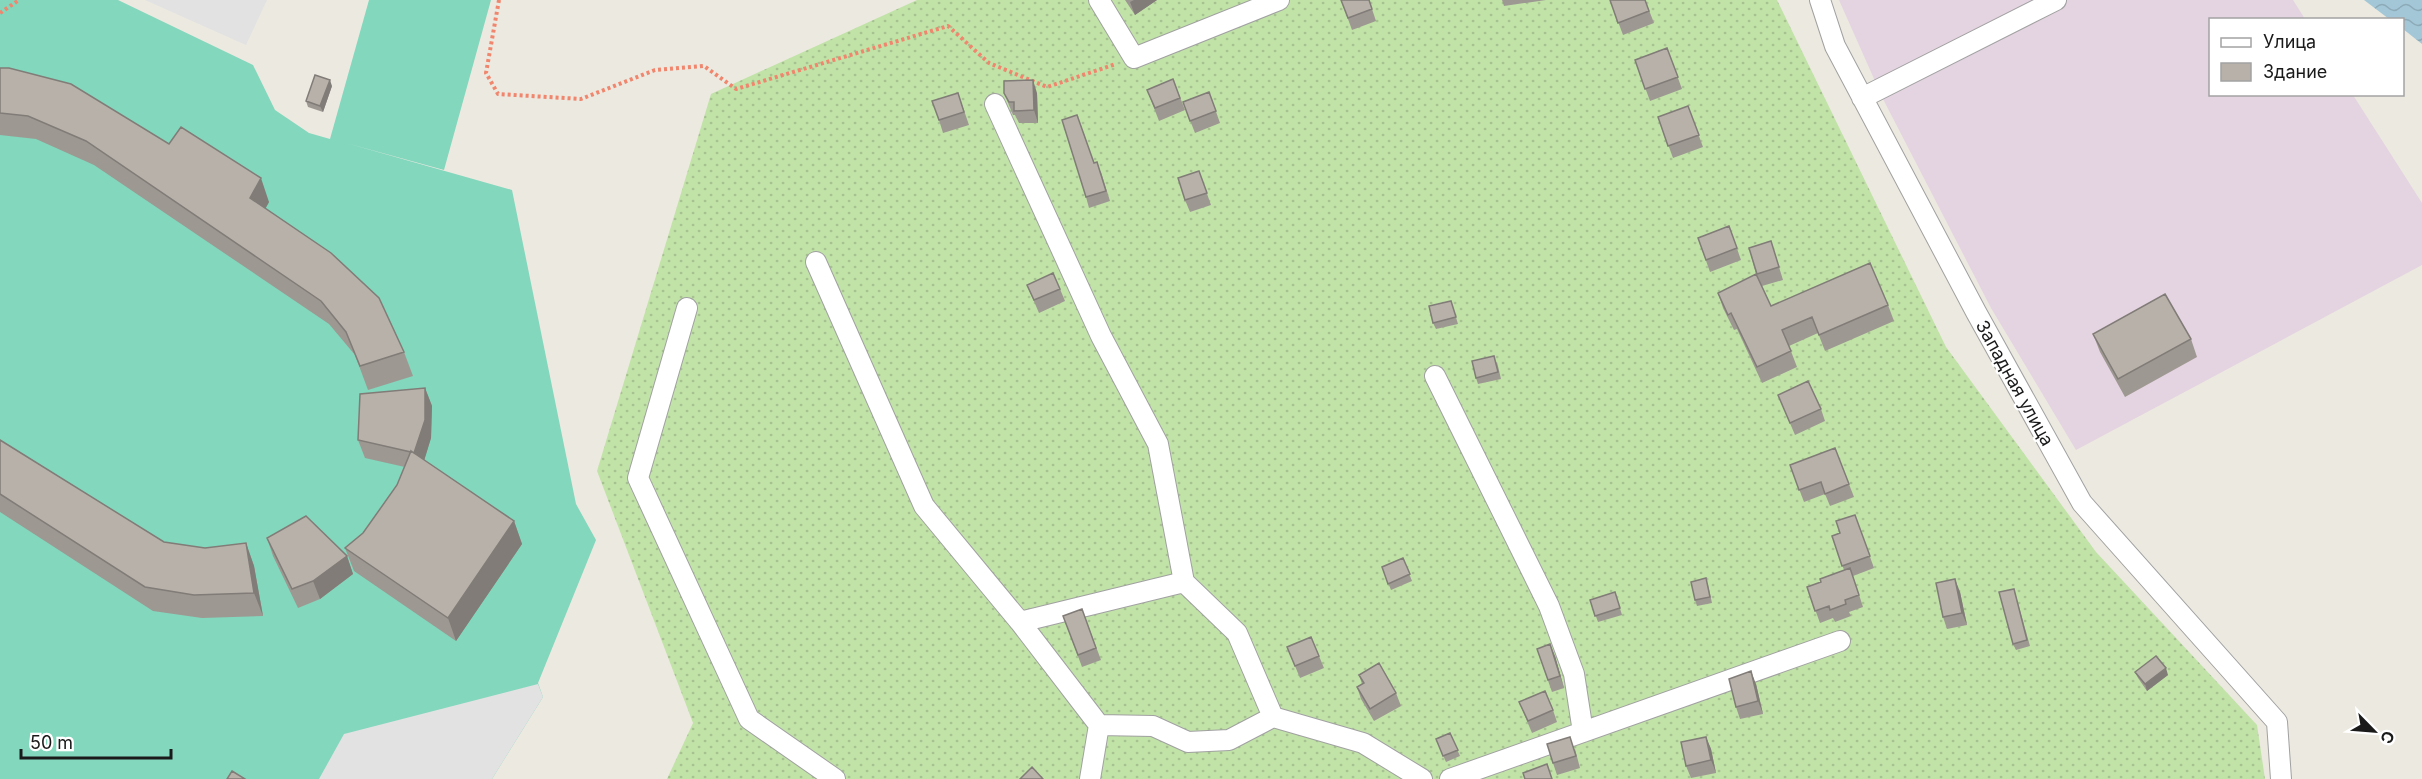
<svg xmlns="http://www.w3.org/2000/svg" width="2422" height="779" viewBox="0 0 2422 779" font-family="Inter,sans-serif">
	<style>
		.industrial { fill: #e4d3e0 }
		.garden { fill: url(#garden-dots) }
		.pitch { fill: #82d7bd }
		.parking { fill: #e2e2e2 }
		.water { fill: url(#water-waves) }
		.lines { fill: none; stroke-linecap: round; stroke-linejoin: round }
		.minor-casing { stroke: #a1a1a1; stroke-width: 22 }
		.path { stroke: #f0866d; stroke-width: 4; stroke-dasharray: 3 3; stroke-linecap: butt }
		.minor { stroke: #fff; stroke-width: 20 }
		.wall { fill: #9e9892 }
		.shaded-wall { fill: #817c77 }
		.building { fill: #b8b1aa; stroke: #817c77; stroke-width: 1.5 }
		.labels { text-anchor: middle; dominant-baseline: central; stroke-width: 4.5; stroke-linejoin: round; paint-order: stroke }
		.street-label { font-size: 18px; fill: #1a1a1a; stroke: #fff }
	</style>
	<defs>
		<pattern id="garden-dots" width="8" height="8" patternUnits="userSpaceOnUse" patternTransform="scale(1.5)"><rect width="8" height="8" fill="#c1e3a8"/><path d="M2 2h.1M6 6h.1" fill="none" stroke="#a5c290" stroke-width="1.8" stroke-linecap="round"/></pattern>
		<pattern id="water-waves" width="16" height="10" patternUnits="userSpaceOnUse" patternTransform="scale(1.5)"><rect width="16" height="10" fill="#a3c7d7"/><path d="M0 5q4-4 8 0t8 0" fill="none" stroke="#8caab8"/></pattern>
	</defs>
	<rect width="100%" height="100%" fill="#ece9e0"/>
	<path class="industrial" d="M1839,0H2293L2305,19L2210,20V94L2353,95L2422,203V265L2076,450L1991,308L1883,99Z"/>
	<path class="garden" d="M917,0H1777L1946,347L2096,552L2257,725L2265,779H667L693,723L597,471L711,94Z"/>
	<path class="pitch" d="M0,0H118L253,65L275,110L309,133L330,139L369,0H491L444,170L346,143L512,190L576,504L596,540L538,683L543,697L492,779H0Z"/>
	<path class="parking" d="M145,0H267L246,45Z
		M538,684L543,697L492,779H319L344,734Z"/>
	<path class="water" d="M2364,0H2422V44L2403,29L2402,20L2389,19Z"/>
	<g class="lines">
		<g class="minor-casing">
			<path id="minor" d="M1099,0L1134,58L1279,0
				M1820,0L1835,46L1976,312L2082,503L2277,722L2281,779
				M1862,98L2056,0
				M995,104L1101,336L1158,444L1184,582L1237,633L1273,717L1363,743L1422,779
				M816,262L924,506L1020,622L1099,725L1153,726L1188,742L1229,740L1273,717
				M687,308L638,478L749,719L835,779
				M1435,376L1549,606L1574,674L1583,732
				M1020,622L1184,582
				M1090,779L1099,725
				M1450,779L1840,641"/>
		</g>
		<path class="path" d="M499,0L486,73L498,94L581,99L655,70L704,66L736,89L948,26L989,63L1047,87L1116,64
			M0,13L19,0"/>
		<use href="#minor" class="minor"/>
	</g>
	<path class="wall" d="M1125,0H1157L1135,15Z
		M1341,0H1369L1376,21L1352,30Z
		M1502,0H1546L1504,6Z
		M1610,0H1645L1654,23L1623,35Z
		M1667,48L1682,89L1650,101L1635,60Z
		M0,68L169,144L269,202L265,209L404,352L413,376L368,390L355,355L329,324L94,165L36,139L0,135Z
		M1173,79L1185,110L1159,121L1147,90Z
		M332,86L323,112L308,107L306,101Z
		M1209,92L1220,123L1195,133L1183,102Z
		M958,93L969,125L943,133L939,120Z
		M1004,93H1037L1038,123H1019L1015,115H1013Z
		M1688,106L1703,147L1673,158L1658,117Z
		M1094,163L1101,172L1110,201L1089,208L1086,197Z
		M1199,171L1211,205L1190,212L1185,200Z
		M1729,226L1741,260L1710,272L1698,238Z
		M1771,241L1783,280L1762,286L1771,306L1888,305L1894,321L1825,351L1818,333L1789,346L1797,367L1762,383L1737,329L1734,330L1723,308L1718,293L1756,274L1749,248Z
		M1027,285L1060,289L1065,301L1039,313Z
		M1451,301L1458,324L1436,329L1433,323Z
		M2093,334L2191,339L2197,357L2125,397L2100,352Z
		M1497,362L1501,379L1478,384L1476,378Z
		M425,388L432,406L431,438L424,460L514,521L522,544L456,641L354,571L345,548L363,533L397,485L405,467L365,458L358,440Z
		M1778,395L1821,409L1825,421L1795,435Z
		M0,440L164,542L205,548L246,543L254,566L263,616L202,618L153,611L0,512Z
		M1835,448L1854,497L1830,506L1825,494L1804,502L1790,465Z
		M1855,515L1874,568L1853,576L1863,607L1849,612L1851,616L1835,622L1833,618L1820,623L1807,587L1821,582L1844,570L1832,536L1840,533Z
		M267,538L347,556L353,574L320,599L298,608L273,556Z
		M1403,558L1412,581L1391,590L1382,567Z
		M1708,585L1712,603L1697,606L1695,600Z
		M2014,589L2030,646L2016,650L2013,644Z
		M1615,592L1622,615L1598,622L1590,600Z
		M1960,592L1967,625L1947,629L1943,617Z
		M1082,609L1101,660L1082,667L1063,616Z
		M1287,647L1319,656L1324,668L1300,678Z
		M1537,649L1555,656L1564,688L1552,692Z
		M2135,672L2168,675L2147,691L2138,678Z
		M1359,675L1396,693L1401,706L1374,721L1361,699L1357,687L1362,684Z
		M1756,684L1763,714L1740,719L1736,707Z
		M1519,702L1553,710L1557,722L1532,733Z
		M1450,733L1460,756L1446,762L1436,739Z
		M1706,737L1711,749L1716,773L1691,778L1686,766Z
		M1575,749L1580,768L1557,775L1553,763Z"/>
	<path class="shaded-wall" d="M1134,0H1157L1135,15L1130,2Z
		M330,80L332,86L323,112L320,106Z
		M1033,80L1037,93L1038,123L1034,110Z
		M261,178L269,202L258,222L250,198Z
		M425,388L432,406L431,438L421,471L414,453Z
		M514,521L522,544L456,641L448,618Z
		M246,543L254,566L263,616L254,593Z
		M347,556L353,574L320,599L313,581Z
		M1955,579L1960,592L1967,625L1962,613Z
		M1550,644L1555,656L1564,688L1560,676Z
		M2166,668L2168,675L2147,691L2145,684Z
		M1751,671L1756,684L1763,714L1758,701Z
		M1706,737L1711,749L1716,773L1711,760Z"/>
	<path class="building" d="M1341,0H1369L1372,9L1348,18Z
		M1610,0H1645L1649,11L1618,23Z
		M1667,48L1678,77L1645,89L1635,60Z
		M0,68H9L71,84L169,144L181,127L261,178L250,198L331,253L379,298L404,352L360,366L346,332L321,301L86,141L28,116L0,113Z
		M315,75L330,80L320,106L306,101Z
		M1173,79L1180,98L1155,108L1147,90Z
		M1033,80L1034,110L1014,111V102H1009L1004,93V81Z
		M1209,92L1216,111L1190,121L1183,102Z
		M958,93L964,112L939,120L932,101Z
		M1688,106L1699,135L1668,146L1658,117Z
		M1077,115L1094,163L1097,162L1106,191L1086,197L1062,120Z
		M1199,171L1207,193L1185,200L1178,178Z
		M1729,226L1737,248L1706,260L1698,238Z
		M1771,241L1779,267L1757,274L1749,248Z
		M1870,263L1888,305L1819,335L1812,317L1782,330L1791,351L1757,367L1731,313L1728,315L1718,293L1756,274L1771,306Z
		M1053,273L1060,289L1034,300L1027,285Z
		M2165,294L2191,339L2118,379L2093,334Z
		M1451,301L1456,317L1433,323L1429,306Z
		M1494,356L1498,372L1476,378L1472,361Z
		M1808,381L1821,409L1790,423L1778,395Z
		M425,388V420L414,453L411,451V452L358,440L360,394Z
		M0,440L164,542L205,548L246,543L254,593L194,595L145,587L0,494Z
		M1835,448L1849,484L1825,494L1821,482L1799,490L1790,465Z
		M411,451L514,521L448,618L345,548L363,533L397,485Z
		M1855,515L1870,556L1842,566L1832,536L1840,533L1836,521Z
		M306,516L347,556L313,581L292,589L267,538Z
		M1403,558L1410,574L1388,584L1382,567Z
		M1850,568L1859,595L1845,600L1846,604L1830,610L1829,606L1815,611L1807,587L1821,582L1820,579Z
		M1706,578L1710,597L1695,600L1691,582Z
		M1955,579L1962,613L1943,617L1936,583Z
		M2014,589L2027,640L2013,644L1999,592Z
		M1615,592L1620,608L1595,616L1590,600Z
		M1082,609L1096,648L1078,655L1063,616Z
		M1311,637L1319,656L1295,666L1287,647Z
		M1550,644L1560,676L1548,680L1537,649Z
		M2156,656L2166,668L2145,684L2135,672Z
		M1379,663L1396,693L1370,709L1357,687L1364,683L1359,675Z
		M1751,671L1758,701L1736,707L1729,679Z
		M1545,691L1553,710L1528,721L1519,702Z
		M1450,733L1458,750L1443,756L1436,739Z
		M1570,737L1576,756L1553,763L1547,744Z
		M1706,737L1711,760L1686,766L1681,742Z
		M1547,764L1552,779H1525L1523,773Z
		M1032,767L1043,779H1020Z
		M232,771L245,779H227Z"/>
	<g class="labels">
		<g class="street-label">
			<text transform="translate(2015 383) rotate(61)">Западная улица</text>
		</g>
	</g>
	<rect x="2209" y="18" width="195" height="78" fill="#ffffff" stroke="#a3a3a3" stroke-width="1.5"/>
	<rect x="2221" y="38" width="30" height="9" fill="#ffffff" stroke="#a3a3a3" stroke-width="1.5"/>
	<text x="2263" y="48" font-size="18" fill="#1a1a1a">Улица</text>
	<rect x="2221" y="63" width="30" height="18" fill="#b8b1aa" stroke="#a3a3a3" stroke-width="1.5"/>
	<text x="2263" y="78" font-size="18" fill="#1a1a1a">Здание</text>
	<g transform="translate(2374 731) rotate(115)" stroke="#ffffff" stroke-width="4.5" paint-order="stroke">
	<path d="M0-4.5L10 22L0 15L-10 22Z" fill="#1a1a1a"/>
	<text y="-9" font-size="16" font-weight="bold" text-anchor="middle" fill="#1a1a1a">С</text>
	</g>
	<path d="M21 749v9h150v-9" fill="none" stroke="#1a1a1a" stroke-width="3"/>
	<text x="30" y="749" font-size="18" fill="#1a1a1a" stroke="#ffffff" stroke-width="4.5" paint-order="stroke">50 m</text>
</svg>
